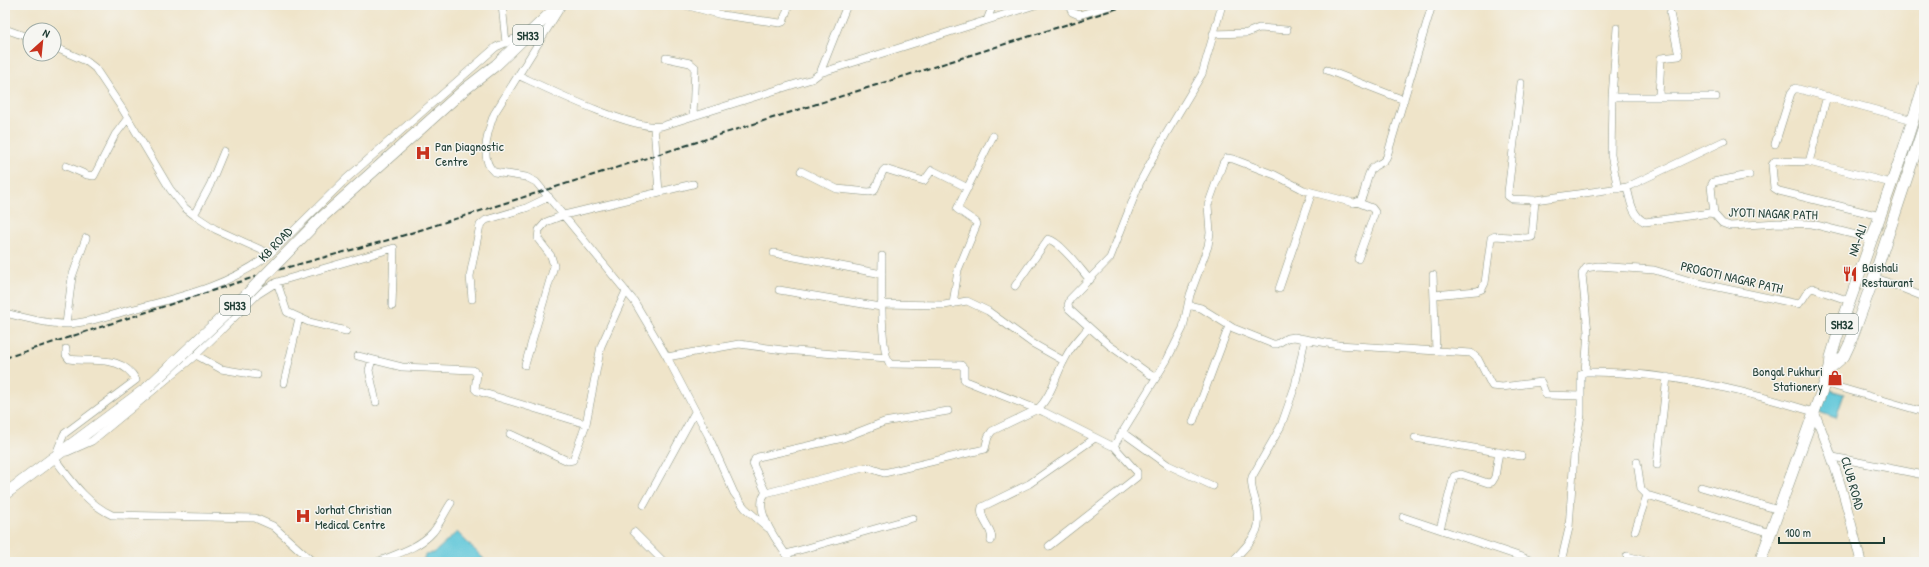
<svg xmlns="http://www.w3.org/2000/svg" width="1929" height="567" viewBox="0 0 1929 567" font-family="'Patrick Hand',sans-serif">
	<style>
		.water { fill: #5dc6d8; stroke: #3e8286 }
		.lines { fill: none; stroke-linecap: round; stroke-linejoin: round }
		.minor-casing { stroke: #87907e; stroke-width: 8 }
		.tertiary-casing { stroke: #87907e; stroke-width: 10 }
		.primary-casing { stroke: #87907e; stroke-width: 12 }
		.minor { stroke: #fff; stroke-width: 7 }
		.tertiary { stroke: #fff; stroke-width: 9 }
		.primary { stroke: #fff; stroke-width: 11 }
		.rail { stroke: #1f3d34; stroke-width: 2; stroke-dasharray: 6 3; stroke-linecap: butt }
		.primary-bridge-casing { stroke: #87907e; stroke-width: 12; stroke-linecap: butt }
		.primary-bridge { stroke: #fff; stroke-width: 11 }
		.labels { text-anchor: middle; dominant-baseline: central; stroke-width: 3; stroke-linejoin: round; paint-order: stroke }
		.shield { fill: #f6f6f2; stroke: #60746d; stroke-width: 1 }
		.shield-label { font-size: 12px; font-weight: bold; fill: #1f3d34 }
		.poi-label { font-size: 13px; fill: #1f3d34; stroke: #f6f6f2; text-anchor: start }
		.street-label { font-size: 13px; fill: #1f3d34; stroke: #f6f6f2 }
	</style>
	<rect width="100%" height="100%" fill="#f6f6f2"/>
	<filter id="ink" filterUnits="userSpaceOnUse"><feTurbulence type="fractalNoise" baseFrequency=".025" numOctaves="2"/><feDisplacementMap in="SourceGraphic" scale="8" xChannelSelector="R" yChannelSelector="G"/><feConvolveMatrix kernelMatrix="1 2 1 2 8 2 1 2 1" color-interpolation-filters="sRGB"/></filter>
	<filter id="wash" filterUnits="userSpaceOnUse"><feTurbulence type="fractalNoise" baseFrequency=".012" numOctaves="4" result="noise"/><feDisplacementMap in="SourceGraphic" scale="16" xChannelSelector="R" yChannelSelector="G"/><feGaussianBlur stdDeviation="0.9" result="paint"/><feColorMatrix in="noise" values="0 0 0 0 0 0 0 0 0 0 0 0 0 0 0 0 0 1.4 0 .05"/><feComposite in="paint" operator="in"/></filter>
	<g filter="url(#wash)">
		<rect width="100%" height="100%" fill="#efe4c9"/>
		<path class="water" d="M1826,389L1844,394L1836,418L1819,412Z
			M457,532L487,562H422L426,554L434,553Z"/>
	</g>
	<g filter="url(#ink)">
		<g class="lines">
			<g class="minor-casing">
				<path id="minor" d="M502,5L506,43
					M685,5L722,15L780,23L783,22L789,5
					M1069,5L1072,12L1079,15L1113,5
					M561,7L494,114C488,130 479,159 494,172L526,177L536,182L634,301L667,357L708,435L734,493L745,508L768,528
					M987,20L993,5
					M5,29L30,38
					M1213,34L1247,33L1259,28L1287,30
					M54,47L86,61L95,68L123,110L170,189L185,208L194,215L215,229L270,254L346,179L496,47L514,39L522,41
					M666,58L690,63L695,67L693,116
					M1327,70L1404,100
					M820,73L1035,5
					M520,76C548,89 634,131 662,126L805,81L812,79L820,73L847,5
					M1521,83L1508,192V196L1512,199L1535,200L1627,187L1724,141
					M1659,96L1661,58L1679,56L1670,13
					M1827,96L1809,162L1891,183
					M1612,97L1617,28
					M654,127L659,192
					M1775,144L1791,93L1795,88L1913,120
					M1809,162L1775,161L1772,165L1774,188L1779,191L1880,216
					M66,166L87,175L94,176L115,135L128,118
					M801,171L837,189L869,192L874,191L883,171L885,169L924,181L932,170L968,188
					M1627,187C1630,200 1632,216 1645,222L1710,213L1714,214L1722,223L1730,226L1778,223L1812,224L1872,239
					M1618,189L1611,155L1612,97H1716
					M1357,202L1372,208L1375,212L1358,259
					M1714,214L1711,186L1713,182L1749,175
					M194,215L210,185L224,151
					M774,253L882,274
					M882,256C882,275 879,351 890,364L961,365L964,368V379L966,381L1044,412L1112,446L1115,444L1167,360L1183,328L1190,295L1208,246L1210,233L1208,205L1223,163L1227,158L1233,159L1275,175L1304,190L1354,203L1360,201C1366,192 1365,179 1371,170C1375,163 1384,165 1387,156L1432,5
					M1433,275L1436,350
					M1874,277L1924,297
					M277,282L287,312L309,322L346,331
					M1015,286L1048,239C1061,242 1081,270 1090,280
					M1279,289L1312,192
					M779,290L881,307
					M1434,295L1477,291L1482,289L1485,283L1491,238L1495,236L1526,238L1532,237L1535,200
					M472,299L470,276L480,225L486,220L526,208L549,197
					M881,304L944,305L967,301L988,311L1032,343L1064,361
					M953,304L958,270L977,224L976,222L957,209L993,136
					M1188,305L1201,308L1233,328L1273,344H1277L1287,338L1294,337L1338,345L1471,353L1478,359L1492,386L1502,387L1541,382L1546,395L1581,396
					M5,313C25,318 47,324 68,324C89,323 110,315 130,310C179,297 230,286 270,254
					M66,324L72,277L86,238
					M196,355L258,294L277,282L394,248L392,306
					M358,356L402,367L473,370L477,374L475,389L477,391L586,424
					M667,357L739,344L783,350L887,358
					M372,360L369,370L376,402
					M525,365L554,266L551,256L538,239L539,230L546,222L564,215L693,184
					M1585,372C1664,371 1739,389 1814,412
					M1155,378L1109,345L1069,309L1068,305L1070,299L1110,258L1140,182L1166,134L1202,74L1222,5
					M284,383L299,318
					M1824,383L1924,412
					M1193,422L1229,326
					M1122,432L1168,465L1213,486
					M510,434L568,461L573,460L586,424L601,346L626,291
					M1415,438L1521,456
					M67,452L92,441L196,355L221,369L257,375
					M55,456L64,434L136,380C122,354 93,363 69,359L66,355V349
					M1833,457L1924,475
					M54,458C71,480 86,503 112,515L255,518L273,526L313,562
					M1637,462L1641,489L1647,495L1771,533
					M1657,465L1667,377
					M1701,487L1779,510
					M766,493L753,464L755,459L758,457L843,438L884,422L948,411
					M644,505L695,412
					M1403,517L1536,562
					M1440,529L1454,476L1461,474L1488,483L1492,482L1495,477L1499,452
					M1635,531L1647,495
					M634,532L664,562
					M991,541C995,530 978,519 982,507L1029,484L1095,438
					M1049,546L1137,477V472L1113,445
					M786,554L913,518
					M1627,556L1649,562
					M377,562C396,554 419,548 433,532C440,523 445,512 451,503
					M791,562C782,548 750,508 766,493L867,467L884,473L985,449L988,437L992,431L1038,409C1052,395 1056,374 1066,357C1071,346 1081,337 1089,327
					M1232,562C1253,538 1265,532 1255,499C1253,492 1250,484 1252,477L1281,426L1295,386L1305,339
					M1561,562L1569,528L1574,455L1581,415V374L1585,372L1588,332L1582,274L1586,268L1598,266L1654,270L1694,282L1798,304C1805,300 1805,291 1812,288L1850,301"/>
			</g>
			<g class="tertiary-casing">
				<path id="tertiary" d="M1814,412C1836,463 1848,509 1861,562"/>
			</g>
			<g class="primary-casing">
				<path id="primary" d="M320,219L464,90L496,65L559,5
					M1830,368L1844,356L1850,343L1874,277L1924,126
					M5,494L147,388
					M1760,562L1830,368L1831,357L1837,337L1903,151L1924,85"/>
			</g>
			<use href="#minor" class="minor"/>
			<use href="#tertiary" class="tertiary"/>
			<use href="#primary" class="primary"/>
			<path class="rail" d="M5,358L270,272L392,239L1128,5"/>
			<g class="primary-bridge-casing">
				<path id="primary-bridge" d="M147,388L247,294L320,219"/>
			</g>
			<use href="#primary-bridge" class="primary-bridge"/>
		</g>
	</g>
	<defs>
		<g id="hospital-bare" transform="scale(1.2)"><path d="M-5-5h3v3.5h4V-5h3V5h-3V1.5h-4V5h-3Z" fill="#c8321e" stroke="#f6f6f2" stroke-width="2.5" paint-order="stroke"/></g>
		<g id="restaurant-bare" transform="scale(1.2)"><path d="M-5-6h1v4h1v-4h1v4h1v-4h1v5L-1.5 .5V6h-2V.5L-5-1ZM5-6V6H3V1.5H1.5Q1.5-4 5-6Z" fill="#c8321e" stroke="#f6f6f2" stroke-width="2.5" paint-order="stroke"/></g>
		<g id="shop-bare" transform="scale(1.2)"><path d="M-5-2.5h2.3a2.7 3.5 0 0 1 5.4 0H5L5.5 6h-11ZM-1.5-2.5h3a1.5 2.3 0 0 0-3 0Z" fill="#c8321e" stroke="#f6f6f2" stroke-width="2.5" paint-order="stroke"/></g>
	</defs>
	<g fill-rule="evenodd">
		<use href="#hospital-bare" x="423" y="153"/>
		<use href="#restaurant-bare" x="1850" y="274"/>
		<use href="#shop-bare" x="1835" y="378"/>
		<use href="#hospital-bare" x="303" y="516"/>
	</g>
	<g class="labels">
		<g class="shield">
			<rect x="513" y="25" width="30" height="20" rx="3"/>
			<rect x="220" y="295" width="30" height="20" rx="3"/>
			<rect x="1826" y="314" width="32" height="20" rx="3"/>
		</g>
		<g class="shield-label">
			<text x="528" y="35">SH33</text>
			<text x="235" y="305">SH33</text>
			<text x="1842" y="324">SH32</text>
		</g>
		<g class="poi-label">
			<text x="435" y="146">Pan Diagnostic<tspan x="435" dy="15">Centre</tspan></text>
			<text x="1862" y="267">Baishali<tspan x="1862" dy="15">Restaurant</tspan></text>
			<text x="1823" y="371" text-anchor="end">Bongal Pukhuri<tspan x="1823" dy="15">Stationery</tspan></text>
			<text x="315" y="509">Jorhat Christian<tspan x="315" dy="15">Medical Centre</tspan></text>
		</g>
		<g class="street-label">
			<text transform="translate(1773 213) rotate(2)">JYOTI NAGAR PATH</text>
			<text transform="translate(1857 240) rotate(-71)">NA-ALI</text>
			<text transform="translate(275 244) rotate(-46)">KB ROAD</text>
			<text transform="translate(1732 277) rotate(13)">PROGOTI NAGAR PATH</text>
			<text transform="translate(1853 483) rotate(74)">CLUB ROAD</text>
		</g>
	</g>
	<rect width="1929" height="567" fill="none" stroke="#f6f6f2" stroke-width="20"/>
	<g transform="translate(42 42) rotate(27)"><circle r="19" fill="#f6f6f2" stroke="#a0aca6"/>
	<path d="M0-3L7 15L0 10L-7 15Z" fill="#c8321e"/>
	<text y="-6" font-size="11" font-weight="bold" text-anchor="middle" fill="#1f3d34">N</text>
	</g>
	<path d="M1779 537v6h105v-6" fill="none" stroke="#1f3d34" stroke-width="2"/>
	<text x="1785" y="537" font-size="12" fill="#1f3d34" stroke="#f6f6f2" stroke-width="3" paint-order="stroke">100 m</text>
</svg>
